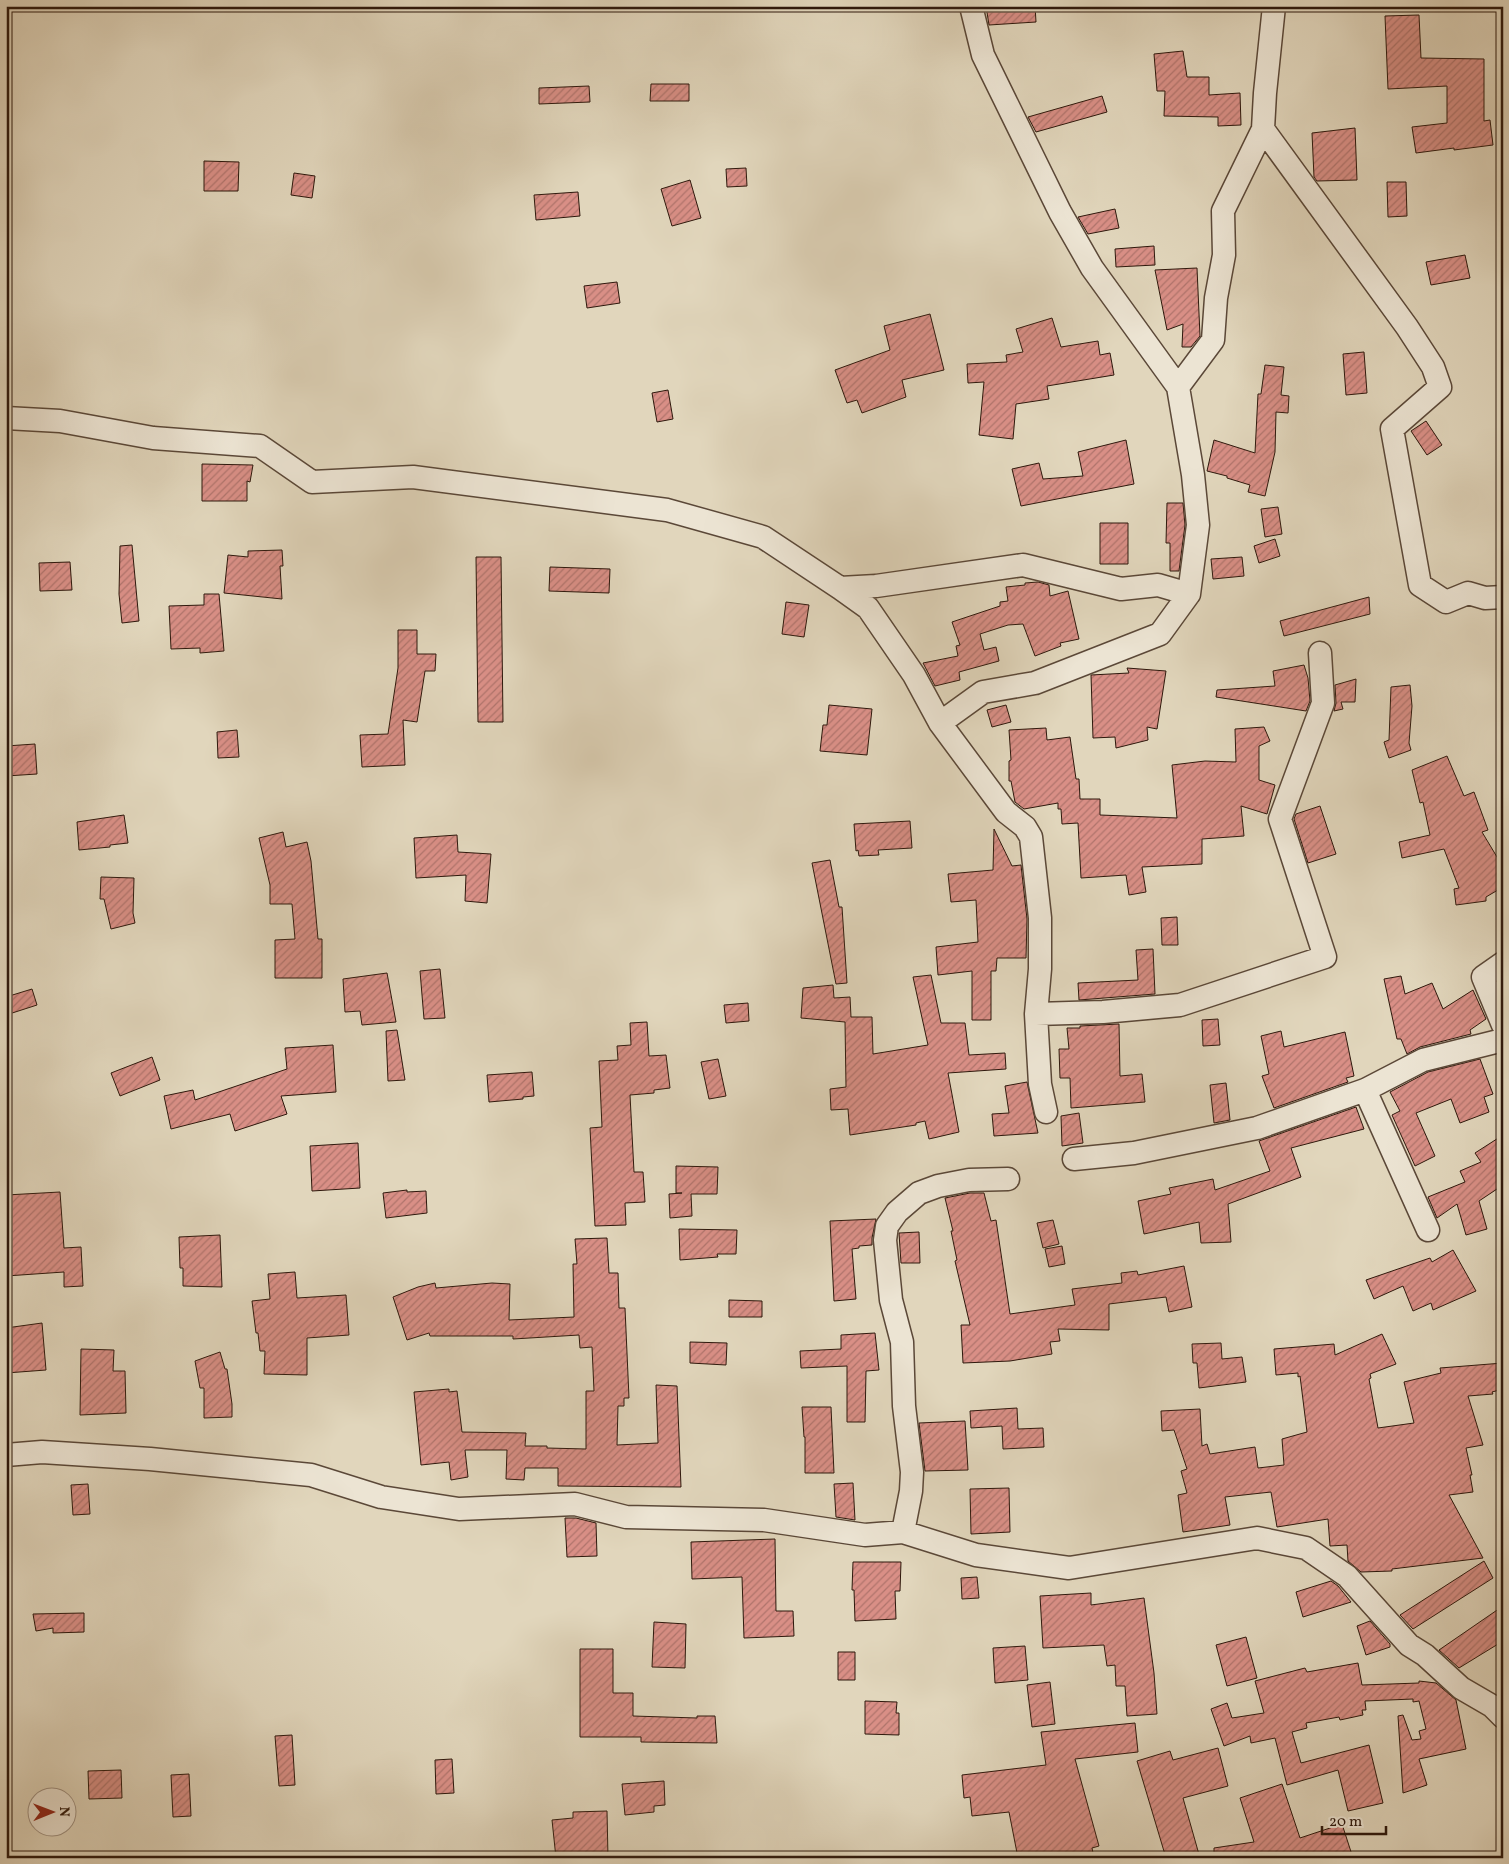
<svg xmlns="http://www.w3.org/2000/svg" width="1509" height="1864" viewBox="0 0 1509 1864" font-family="Vollkorn,serif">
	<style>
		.building { fill: url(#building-hatch); stroke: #2e180c }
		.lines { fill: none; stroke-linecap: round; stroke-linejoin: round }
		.minor-casing { stroke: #5b4838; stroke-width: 25 }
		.minor { stroke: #ece4d3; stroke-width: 22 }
	</style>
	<defs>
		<pattern id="building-hatch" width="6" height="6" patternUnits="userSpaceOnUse" patternTransform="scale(1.25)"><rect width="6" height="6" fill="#d98f86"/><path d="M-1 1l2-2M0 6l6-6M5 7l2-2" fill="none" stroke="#b0746c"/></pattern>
	</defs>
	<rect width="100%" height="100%" fill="#e1d6bc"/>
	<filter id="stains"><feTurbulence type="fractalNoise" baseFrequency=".004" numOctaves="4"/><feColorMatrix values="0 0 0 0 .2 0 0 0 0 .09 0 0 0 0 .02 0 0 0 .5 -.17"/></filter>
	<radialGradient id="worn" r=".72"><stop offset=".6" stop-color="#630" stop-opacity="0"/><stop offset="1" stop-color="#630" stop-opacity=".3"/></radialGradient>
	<path class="building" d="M986,6H1035L1036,22L989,25Z
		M1419,15L1421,58L1484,59V121L1490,120L1493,145L1454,150V148L1416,153L1412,127L1447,123V86L1388,89L1385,16Z
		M1183,51L1187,77H1209V95L1240,93L1241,125L1218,126V117L1164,116L1165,91H1157L1154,54Z
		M651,84H689V101H650Z
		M589,86L590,102L539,104V88Z
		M1102,96L1107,112L1036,132L1028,117Z
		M1355,128L1357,180L1317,181L1314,177L1312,133Z
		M204,161L239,162L238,191H204Z
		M746,168L747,186L727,187L726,169Z
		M294,173L315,176L312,198L291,195Z
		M690,180L701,218L672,226L661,189Z
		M1387,182H1406L1407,216L1388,217Z
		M578,192L580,216L536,220L534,195Z
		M1115,209L1119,228L1088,234L1078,217Z
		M1154,246L1155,265L1116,267L1115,249Z
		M1465,255L1470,278L1431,285L1426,262Z
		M1197,268L1200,336L1191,347H1182L1183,324L1167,330L1155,270Z
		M617,282L620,303L587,308L584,286Z
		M930,314L944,370L902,380L906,397L862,413L857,400L847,403L835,370L890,350L884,326Z
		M1052,318L1061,347L1098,341L1100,355L1110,353L1114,375L1047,386L1049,399L1016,404L1013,439L979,435L984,382L968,383L967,364L1007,362L1006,355L1023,352L1016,329Z
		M1364,352L1367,393L1346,395L1343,354Z
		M1265,365L1284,367L1281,395L1289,396L1288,413L1276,412L1275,452L1265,496L1248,492L1250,485L1227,478V476L1207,471L1214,440L1255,453L1258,394H1261Z
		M668,390L673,419L657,422L652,393Z
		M1426,421L1442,445L1427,455L1411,431Z
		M1126,440L1134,484L1021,506L1012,469L1039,463L1043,479L1083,476L1078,452Z
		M202,464L253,465L250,482L247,481V501H202Z
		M1167,503H1183L1185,525L1179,571H1170V543H1166Z
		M1278,507L1282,534L1265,537L1261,509Z
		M1100,523H1128V564H1100Z
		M1275,539L1280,556L1259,563L1254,546Z
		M132,545L139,621L122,623L119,594L120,546Z
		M282,550L283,566H280L282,599L224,593L228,555L248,557V551Z
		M476,557H501L503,722H478Z
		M1242,557L1244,576L1213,579L1211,559Z
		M70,562L72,590L40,591L39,563Z
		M550,567L610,569L609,593L549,591Z
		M1038,582L1049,585L1050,596L1068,591L1079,639L1060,643L1061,646L1035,656L1023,624L1008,625L980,634L984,650L996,647L999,661L959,672L960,680L935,686L923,663L958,656L956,646L960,645L952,622L1000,606V602L1008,601L1006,587L1025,585V583Z
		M204,594H219L224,651L200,653V648L171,649L169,606L204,605Z
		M1369,597L1370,614L1284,636L1280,621Z
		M786,602L809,605L804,637L782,634Z
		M398,630H417V654H436L435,671H425L417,722L403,720L405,765L362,767L360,735L388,734L398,668Z
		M1304,665L1308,678L1310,701L1306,711L1216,697L1217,690L1275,686L1273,671Z
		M1127,668L1166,671L1157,729L1147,727L1148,740L1116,748L1115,737L1093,738L1091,675L1129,673Z
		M1356,679L1355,702H1341L1343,709L1334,711L1336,703L1335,685Z
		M1410,685L1412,706L1409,743L1411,750L1389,758L1384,742L1389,740L1391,687Z
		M829,705L872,709L867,755L820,751L823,725H827Z
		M1006,705L1011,722L992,727L987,710Z
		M1264,727L1270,741L1259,746V780L1275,785L1267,814L1241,806L1244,836L1202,839V864L1142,867L1146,892L1129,895L1126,875L1081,878L1078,823L1062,824L1061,809H1058V803L1024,809L1015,802L1011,781H1009V761L1011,760L1009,730L1046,728L1047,740L1070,737L1076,779H1079L1080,799H1100V815L1177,818L1172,765L1205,761L1236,762L1235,729Z
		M237,730L239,757L218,758L217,732Z
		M35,744L37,774L6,776V746Z
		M1447,756L1464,796L1474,792L1488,830L1482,832L1503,867V887L1486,897V901L1456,905L1454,889L1459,888L1444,849L1402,858L1399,842L1430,835L1423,802L1420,803L1412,770Z
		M1320,806L1336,854L1308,863L1294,819L1296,814Z
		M124,815L128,843L110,845V847L79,850L77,822Z
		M910,821L912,848L878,850L879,855L859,856L858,850L856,851L854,824Z
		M994,829L1012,866L1021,865L1027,919L1026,958H997L996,971H991V1020H972V971L938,975L936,947L978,942L976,900L951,902L948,874L993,870Z
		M283,832L286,847L307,842L311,861L318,939H322V978H275V940L295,939L292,904H270V885L259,838Z
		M457,835L458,852L491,854L487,903L465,901L466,875L416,878L414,838Z
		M830,860L839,907H842L847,983L836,984L812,863Z
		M101,877L134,878L133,913L135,923L111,929L104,899H100Z
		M1177,917L1178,945H1162L1161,918Z
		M1153,949L1155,994L1079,1000L1078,983L1138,980L1136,950Z
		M440,969L445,1018L424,1019L420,971Z
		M387,973L396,1022L362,1025L360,1011L345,1012L343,979Z
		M931,975L941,1023H965L969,1055L1005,1053L1006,1069L948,1073L959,1132L929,1139L925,1121L916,1123V1125L850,1135L848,1109L831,1110L830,1089L846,1087L845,1022L801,1018L803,988L833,985L834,998L850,997L851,1017H872L873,1054L928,1045L913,977Z
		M1401,976L1405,994L1432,983L1443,1009L1473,990L1486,1019L1470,1030L1471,1034L1420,1047L1407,1054L1401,1039H1397L1384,979Z
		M32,989L37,1005L6,1015V997Z
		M748,1003L749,1021L726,1023L724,1005Z
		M1218,1019L1220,1045L1203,1046L1202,1020Z
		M647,1022L649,1056L666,1055L670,1088L654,1090V1093L630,1095L634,1172H643L645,1202L625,1203L626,1225L595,1226L590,1128L602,1127L599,1061L618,1060L617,1046L631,1045L630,1023Z
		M1119,1024L1120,1076L1142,1074L1145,1102L1071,1108L1070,1078H1060L1059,1049H1069L1067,1028H1080V1026Z
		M397,1030L405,1080L388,1081L386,1031Z
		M1281,1031L1284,1047L1345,1032L1354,1076L1346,1078L1348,1082L1274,1108L1262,1076L1269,1074L1261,1036Z
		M333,1045L336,1092L281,1096L287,1114L235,1131L230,1114L171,1129L164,1096L193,1090L195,1100L287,1069L285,1048Z
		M152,1057L160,1080L120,1096L111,1073Z
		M718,1059L726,1096L709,1099L701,1062Z
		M1480,1059L1493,1094L1484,1097L1489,1112L1460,1123L1451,1099L1416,1113L1435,1156L1415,1166L1392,1115L1400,1111L1390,1092L1428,1072Z
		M532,1072L534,1096L523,1097V1099L489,1102L487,1075Z
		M1027,1082L1038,1133L994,1136L992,1114L1009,1113L1005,1086Z
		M1226,1083L1230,1120L1214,1123L1210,1085Z
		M1356,1107L1364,1129L1291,1148L1301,1177L1228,1204L1231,1242L1201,1243L1199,1222L1144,1234L1138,1201L1171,1194L1169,1188L1213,1179L1215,1190L1270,1171L1259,1141Z
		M1079,1113L1083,1143L1062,1146L1061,1116Z
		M1503,1135V1185L1479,1201L1487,1229L1466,1235L1457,1204L1437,1218L1428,1197L1465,1182L1460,1171L1481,1162L1475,1153Z
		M358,1143L360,1188L312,1191L310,1146Z
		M676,1166L718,1167L717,1194H691L692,1216L670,1218L669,1194L682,1193H676Z
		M407,1190V1192L426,1191L427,1213L386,1218L383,1193Z
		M60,1192L64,1248L81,1247L83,1286L64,1287V1272L6,1276V1195Z
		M970,1193H984L991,1221L996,1220L1010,1314L1075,1305L1072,1289L1122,1283L1121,1273L1137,1271L1138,1275L1184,1266L1192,1307L1169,1312L1166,1297L1109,1304V1330L1058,1329L1060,1341L1050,1342L1052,1354L1010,1361L963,1363L961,1325H970L955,1261L957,1260L951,1231H953L945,1198Z
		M876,1219L872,1238V1245L859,1246V1248L852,1249L856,1299L834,1301L830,1221Z
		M1053,1220L1059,1244L1043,1248L1037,1223Z
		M679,1229L737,1230L736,1254H717L718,1257L680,1260Z
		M919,1232L920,1263H901L899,1233Z
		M220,1235L222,1287L183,1286V1268H180L179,1237Z
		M607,1238L609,1273H618L619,1308H625L629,1398H624V1406H618L617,1445L658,1443L656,1385L677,1386L681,1487L558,1486V1468H525L524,1480L506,1479L507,1450H465L468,1477L451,1480L449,1462L421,1465L414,1392L449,1389V1392L457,1391L462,1432L526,1433L525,1446H547V1448L586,1449V1391H594L592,1347L580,1348L579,1335L513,1339V1336H430L429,1333L407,1340L393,1297L418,1287L435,1283L436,1288L492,1283L510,1284L509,1320L574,1317L573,1264H577L575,1239Z
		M1062,1246L1065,1264L1049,1267L1045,1249Z
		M1453,1250L1476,1291L1433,1310L1431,1303L1413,1311L1403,1286L1374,1299L1366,1280L1430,1258L1432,1262Z
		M295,1272L297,1298L346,1295L349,1335L307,1338V1375L264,1374L265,1351H260L258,1333H256L252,1301L270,1299L268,1274Z
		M729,1300L762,1301V1317H729Z
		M42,1323L46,1370L6,1373V1328Z
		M875,1333L879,1370L866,1371L865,1422H847V1366L801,1368L800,1351L841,1349V1335Z
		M1382,1334L1396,1364L1370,1374L1371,1378L1369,1379L1378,1428L1414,1423L1404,1382L1441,1373L1440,1368L1503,1363V1389L1492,1392L1493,1394L1468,1396L1483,1445L1466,1448L1472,1475H1470L1473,1492L1449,1495L1483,1558L1392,1569V1571L1361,1572L1348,1561L1347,1545L1330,1546L1328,1519L1277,1527L1271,1492L1225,1497L1230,1525L1183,1532L1178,1495L1187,1493L1181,1471L1187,1469L1174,1430L1162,1431L1161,1411L1200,1409L1202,1446L1207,1444L1210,1454L1255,1447L1258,1468L1284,1465L1282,1439L1307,1432L1300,1376L1298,1377V1373L1276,1375L1274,1349L1334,1344L1335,1355Z
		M690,1342L727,1343L726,1365L690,1363Z
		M1221,1343L1222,1359L1242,1357L1246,1382L1199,1388L1197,1363H1193L1192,1344Z
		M81,1349L114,1350L113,1371H125L126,1413L80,1415Z
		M220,1352L225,1369H227L232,1404V1417L204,1418V1388H200L195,1361Z
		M802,1407H831L834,1473H805V1437H804Z
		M1017,1408L1018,1429L1043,1428L1044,1447L1003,1449L1002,1426L971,1428L970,1411Z
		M965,1421L968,1470L925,1471L919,1423Z
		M853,1483L855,1520L836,1517L834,1484Z
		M88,1484L90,1514L73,1515L71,1485Z
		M1009,1488L1010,1532L971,1534L970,1489Z
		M565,1518H576L596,1523L597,1556L567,1557Z
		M775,1539L776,1611H793L794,1636L744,1638L742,1577L692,1579L691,1542Z
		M1484,1561L1493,1578L1413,1629L1400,1615Z
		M853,1562H901L900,1591H895L896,1619L855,1621L854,1590H852Z
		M977,1577L979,1598L962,1599L961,1578Z
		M1331,1581L1338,1586L1351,1602L1303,1617L1296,1592Z
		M1091,1593V1605L1144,1598L1154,1673L1157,1714L1127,1716L1125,1686H1116L1115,1665L1107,1666L1104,1645L1043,1648L1040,1596Z
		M1503,1606V1641L1459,1668L1439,1650Z
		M84,1613V1632L53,1633V1628L36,1631L33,1614Z
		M1370,1621L1390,1644V1647L1366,1655L1357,1626Z
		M654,1622L686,1624L685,1668L652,1667Z
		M1246,1637L1257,1678L1227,1686L1216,1645Z
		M1025,1646L1028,1680L995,1683L993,1648Z
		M580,1649H613V1693H633V1716L697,1718V1716H715L717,1743L641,1742V1737H580Z
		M838,1652H855V1680H838Z
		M1358,1663L1362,1685L1419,1683V1681L1436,1683L1456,1700L1466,1749L1419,1759L1427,1785L1403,1793L1398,1716L1403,1715L1412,1740L1421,1739L1419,1731L1426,1729L1419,1701L1413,1702V1699L1365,1701L1366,1710H1362L1363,1715L1340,1720L1339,1717L1306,1723L1307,1728L1292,1732L1301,1763L1369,1745L1383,1803L1348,1811L1338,1770L1287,1785L1275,1738L1251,1743L1250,1736L1224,1746L1211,1709L1227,1703L1232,1718L1264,1713L1255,1681L1305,1668L1307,1672Z
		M1050,1682L1055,1724L1032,1727L1027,1685Z
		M865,1701L897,1702L896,1713H899V1735L865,1734Z
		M1135,1723L1138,1752L1075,1759L1099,1846L1092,1848L1094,1858H1018L1009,1812L972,1816L970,1797L964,1798L962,1775L1046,1765L1041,1732Z
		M292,1735L295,1785L279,1786L275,1736Z
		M1218,1748L1228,1786L1183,1798L1200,1858H1166L1137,1761L1170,1751L1173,1760Z
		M452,1759L454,1793L436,1794L435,1760Z
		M121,1770L122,1798L89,1799L88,1771Z
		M189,1774L191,1816L173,1817L171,1775Z
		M664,1781L665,1805L654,1806V1812L625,1815L622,1784Z
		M1282,1784L1300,1838L1342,1824L1353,1858H1214V1848L1254,1842L1240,1798Z
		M607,1811L608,1858H556L552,1820L573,1818V1812Z"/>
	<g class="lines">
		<g class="minor-casing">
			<path id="minor" d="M971,6L983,55L1060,212L1092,268L1178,387L1213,340L1216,298L1224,255L1223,211L1263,129L1407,327L1433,367L1440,387L1392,429L1420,585L1446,602L1468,593L1485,598L1503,597
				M1263,129L1265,93L1274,6
				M6,418L60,421L153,438L260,446L312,482L413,477L667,510L763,537L840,588L876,586L1023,565L1121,589L1158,585L1189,594L1198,525L1193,475L1178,387
				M840,588L868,608L914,675L940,723L1006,812L1025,827L1031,837L1040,918V969L1036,1014L1040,1084L1046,1112
				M940,723L983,692L1035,683L1160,634L1189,594
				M1503,963L1483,977L1503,1025
				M1036,1014L1103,1012L1180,1005L1325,957L1280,819L1323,703L1320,653
				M1365,1090L1428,1230
				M1074,1159L1134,1153L1257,1128L1365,1090L1423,1060L1503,1040
				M6,1455L42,1452L150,1459L311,1475L381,1497L459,1509L575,1504L626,1517L764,1520L865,1535L903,1532L911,1491L912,1472L904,1406L902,1342L891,1300L885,1240L887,1226L897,1212L919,1193L938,1186L969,1180L1008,1179
				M903,1532L976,1555L1069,1568L1257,1538L1306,1548L1347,1576L1409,1645L1425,1655L1461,1688L1492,1706L1503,1717"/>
		</g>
		<use href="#minor" class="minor"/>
	</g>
	<rect width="1509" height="1864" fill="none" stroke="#e1d6bc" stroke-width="25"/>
	<rect x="8" y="8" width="1494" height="1849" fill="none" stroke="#2e180c" stroke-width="2.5"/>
	<rect x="12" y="12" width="1484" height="1839" fill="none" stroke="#2e180c"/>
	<g transform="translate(52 1812) rotate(89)"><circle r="24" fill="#ece4d3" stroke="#a09283"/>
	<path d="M0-4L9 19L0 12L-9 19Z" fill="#8f2418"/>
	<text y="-8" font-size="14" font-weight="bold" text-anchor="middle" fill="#2e180c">N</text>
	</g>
	<path d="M1322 1826v8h64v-8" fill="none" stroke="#2e180c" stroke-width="2.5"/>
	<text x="1329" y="1826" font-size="15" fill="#2e180c" stroke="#ece4d3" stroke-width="4" paint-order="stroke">20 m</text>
	<rect width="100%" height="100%" filter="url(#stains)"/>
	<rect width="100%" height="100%" fill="url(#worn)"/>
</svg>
